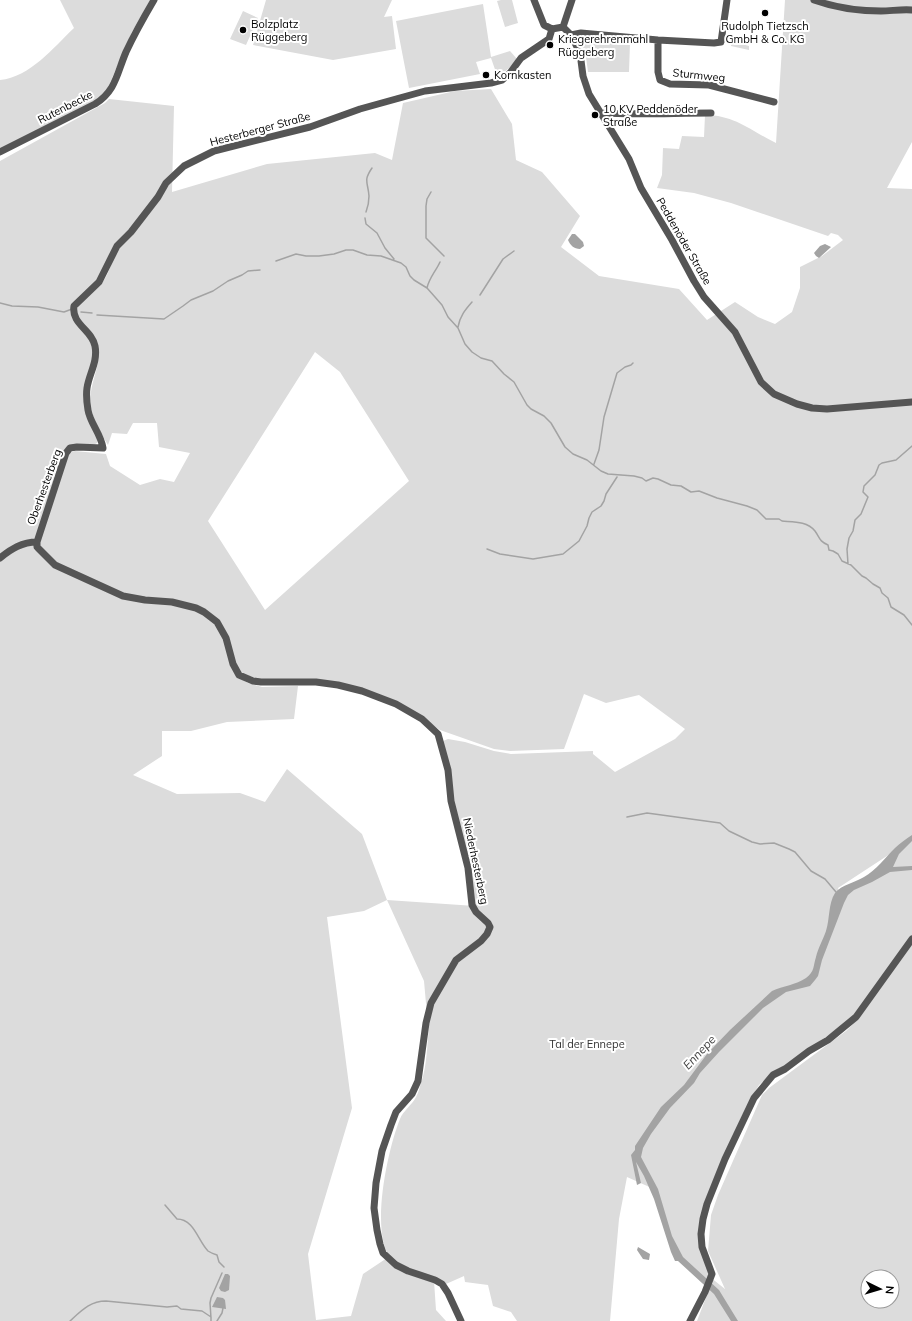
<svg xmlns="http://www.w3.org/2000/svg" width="912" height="1321" viewBox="0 0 912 1321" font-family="Mulish,sans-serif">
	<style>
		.green { fill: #dcdcdc; fill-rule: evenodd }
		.water { fill: #a3a3a3 }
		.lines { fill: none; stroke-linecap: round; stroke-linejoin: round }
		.stream { stroke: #a3a3a3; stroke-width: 1.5 }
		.minor { stroke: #555; stroke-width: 7 }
		.poi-dot { fill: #000; stroke: #fff; stroke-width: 1.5 }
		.labels { text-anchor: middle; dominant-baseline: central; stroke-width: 4; stroke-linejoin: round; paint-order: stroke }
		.poi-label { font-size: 11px; fill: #000; stroke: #fff; text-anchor: start }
		.street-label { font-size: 11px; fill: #000; stroke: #fff }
		.park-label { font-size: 11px; fill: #333; stroke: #fff }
		.water-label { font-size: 12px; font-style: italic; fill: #444; stroke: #fff }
	</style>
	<rect width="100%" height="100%" fill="#fff"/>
	<path class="green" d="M60,0H150L132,32L106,92L101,98L0,151V80C30,77 53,48 74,28Z
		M266,0H392L384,17L392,16L396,49L333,60L253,45Z
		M501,0H512L518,23L505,27L497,1Z
		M785,0H912V142L887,188L912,189V936L856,1014L844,1024L810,1048L786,1070L779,1068L759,1085L746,1107L727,1148L705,1206L699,1238L702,1252L710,1277L725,1289L708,1251L711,1215L718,1195L762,1095L769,1088L846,1031L858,1019L912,943V1321H697L710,1287L676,1255L654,1189L627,1177L619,1219L610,1321H517L511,1312L493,1306L488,1285L465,1282L464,1276L446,1284C429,1276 406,1274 393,1261C368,1237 388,1148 400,1119C403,1111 412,1105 416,1097C419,1092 420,1085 422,1080C427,1064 427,1045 429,1028L428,1026L424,981L387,900L364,911L327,917L352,1108L308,1254L316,1320L351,1316L363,1274L387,1258C400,1271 417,1276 434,1281L436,1310L446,1321H0V161L105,103L109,99L174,106L172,192L267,164L375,153L392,160L403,103L455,91L491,89L512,124L516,160L542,172L580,216L561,247L599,276L679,289L707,320L735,302L758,317L775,324L792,312L800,288V267L822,256L843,240L838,235L831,233L828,236L731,203L694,193L657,188L662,175L663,148L679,149L682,136L704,137L705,115C735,115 751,131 776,143ZM141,222C135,231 125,238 119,247C112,258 110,273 102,283C96,291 82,297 78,306C71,321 92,328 95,339C97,348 99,358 97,367C94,380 88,395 91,409C94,421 101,434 108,445L112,433L127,434L133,423H157L159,447L190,453L174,482L160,479L140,485L110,466L106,454L75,451L67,454L39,541L40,548L56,564L123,595L145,599L171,601L196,607L205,611L218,621L227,638L234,663L241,673L261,680H318L338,682L362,689L396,703L423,718L440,730L494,749L510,751L564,749L584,694L606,703L639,695L685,729L675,739L615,772L593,754V751L511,754L494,751L465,742L448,739L443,741L450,769L453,802L465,845L470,867L475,906L387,900L362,834L287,769L265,802L240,793L177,794L133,775L162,756V731H191L227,722L294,719L298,686L262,687L248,683L238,677L231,665L225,640L216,622L203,612L171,603L145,601L123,597L96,586L54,566L38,551L34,550L64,451C75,439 86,450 97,443L98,437L86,412L85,387L94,357L91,341L90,337L76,323L73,313L74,303L99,281L114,248L124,234ZM315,352L340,372L409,481L265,610L208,521ZM893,852L860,885L840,894L838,888ZM868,1277H892V1301H868Z
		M483,4L491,57L510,51L517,59L509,68L498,78L491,58L476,62L480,74L409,88L396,21Z
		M243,11L258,18L246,45L230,39Z
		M584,40L630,43L629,72H588L586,57L582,45Z
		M731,41L749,46V50L731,46Z"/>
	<path class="water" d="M572,234H575L583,242L584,246L580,249C574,249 570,245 568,240Z
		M825,244L831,247L819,258L816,256L814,253L820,246Z
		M912,835V841L899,854L893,867L912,866V870L890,872L872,882L854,890L848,895L844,903L822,960L818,976L815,980L810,986L786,992L763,1008L719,1052L700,1073L694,1083L670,1108L651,1134L643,1148L641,1157L658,1189L672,1236L683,1257L719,1290L738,1321H731L714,1294L678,1261H675L671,1252L654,1199L644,1176L636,1162L641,1183L637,1185L631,1155L635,1150V1146L661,1107L684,1085L707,1054L730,1030L772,991C783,986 796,985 806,978C815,971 813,966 816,957C818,948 823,940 826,931C830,919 828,904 835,893C841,885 856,882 864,877C876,870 885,858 895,848C900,843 906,839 912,835Z
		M638,1247L650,1254L649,1260L643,1259L637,1250Z
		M225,1274H228L230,1276L229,1290L225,1292L221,1291L219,1288Z
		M217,1297L223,1298L225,1300L226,1309L212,1307Z"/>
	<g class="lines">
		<path class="stream" d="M431,192L427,199L426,206V238L444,256
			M366,212C368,207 369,201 369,196C368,182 363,181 372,168
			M365,218L366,224L377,233L385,248L394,259
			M276,261L296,254L306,256H319L334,254L346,250H353L367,255L381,256L401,263L406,267L410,276L414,280L427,288L435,297L442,305L448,317L458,328L465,344L472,352L481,358L492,361L504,374L514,382L527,405L531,409L544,416L551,423L565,447L573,454L587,460L601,471L608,474L634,476L642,478L646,481L653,478L658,479L671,485L681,486L691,492L699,491L717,498L747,506L757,510L766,519H779L782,521C793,522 807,521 815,531C820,538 819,541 828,545L829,550L833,551L838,554L842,561L851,565L862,576L866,578L873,584L880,588L882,593L888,598L891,607L904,615L912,625
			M427,288C429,278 436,271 440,262
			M480,295L503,259L514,251
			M0,303L12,306L38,307L64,312L72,309
			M81,312L92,313
			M97,315L164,319L183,306L191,300L213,291L228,281L242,275L248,271L260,270
			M458,327C460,316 465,310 472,302
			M594,464L599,450L604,417L617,373L625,367L631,365L633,363
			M487,549L500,554L533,559L563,554L579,541L587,526L589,518L592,512L601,506L604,501L606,494L617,477
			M848,564L847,549L849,538L853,531L855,520L861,514L868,497L863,492L864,486L875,475L879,465L882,463L896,460L912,446
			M627,817L647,813L720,823L729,831L752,842L760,844L774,843L789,849L795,852L811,871L825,879L836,892
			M165,1205L177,1219C194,1219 198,1241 208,1251C211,1253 214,1254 217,1255L219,1262L224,1267
			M211,1318L210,1303L211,1298L222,1273
			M70,1321C81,1311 90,1301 106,1301L167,1307L177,1306L181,1309L202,1311L211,1317V1321
			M217,1321L222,1313L223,1308"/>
		<path class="minor" d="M534,0L544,25L552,29L563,27
			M814,0C836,8 857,11 881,11C891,11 902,9 912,10
			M563,27L571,35L580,53L583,76L589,94L629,159L641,188L672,240L694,281L704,297L735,332L761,382L774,394L797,404L812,408L827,409L912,402
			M563,27L572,0
			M571,35L581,33L658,40L714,43L721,42L727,0
			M658,40V72L660,80L670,84L709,85L774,102
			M601,113C637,115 674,113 711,113
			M0,152L95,104C116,91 117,73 126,52C134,35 144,17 154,0
			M0,558C11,549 22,542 37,542
			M461,1321L448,1293L442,1284L435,1280L408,1271L396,1265L383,1253L380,1244L377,1230L374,1208L376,1183L382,1151L391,1125L396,1112L412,1094L418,1081L426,1023L431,1003L456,960L481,941L487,934L490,927L488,923L476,912L472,905L468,868L451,801L448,770L438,734L422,719L396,704L362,691L338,685L316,682H261L253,681L239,675L233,664L226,638L217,622L204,612L196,608L172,602L145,600L123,596L55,565L37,547V542L66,453L70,448L77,447L103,448C101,434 90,423 88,410C87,404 86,395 87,388C89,374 98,362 95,346C92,330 71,324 74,306L99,282L117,246L131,232L158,197L166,183L184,166L214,151L310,127L360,109L396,99L425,91L491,83L502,80L510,73L521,58L549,39L552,29
			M690,1321L705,1292L712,1274L702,1247L701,1234L703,1219L707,1204L725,1159L754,1098L773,1075L785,1069L809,1051L828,1040L856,1017L912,939"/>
	</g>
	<g class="poi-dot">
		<circle cx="765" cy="13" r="4"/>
		<circle cx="243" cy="30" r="4"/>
		<circle cx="550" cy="45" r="4"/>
		<circle cx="486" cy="75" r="4"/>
		<circle cx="595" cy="115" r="4"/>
	</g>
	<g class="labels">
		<g class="poi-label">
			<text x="251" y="24">Bolzplatz<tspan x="251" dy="13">Rüggeberg</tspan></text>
			<text x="765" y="26" text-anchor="middle">Rudolph Tietzsch<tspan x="765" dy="13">GmbH &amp; Co. KG</tspan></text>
			<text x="558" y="39">Kriegerehrenmahl<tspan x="558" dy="13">Rüggeberg</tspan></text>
			<text x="494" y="75">Kornkasten</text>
			<text x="603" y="109">10 KV Peddenöder<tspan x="603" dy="13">Straße</tspan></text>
		</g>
		<g class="street-label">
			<text transform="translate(699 75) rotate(6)">Sturmweg</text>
			<text transform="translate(65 107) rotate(-27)">Rutenbecke</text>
			<text transform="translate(260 129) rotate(-15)">Hesterberger Straße</text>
			<text transform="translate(684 241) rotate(60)">Peddenöder Straße</text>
			<text transform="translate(44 487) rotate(-70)">Oberhesterberg</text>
			<text transform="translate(476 861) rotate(78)">Niederhesterberg</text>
		</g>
		<g class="park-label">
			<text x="587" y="1044">Tal der Ennepe</text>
		</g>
		<g class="water-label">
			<text transform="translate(699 1052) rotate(-47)">Ennepe</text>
		</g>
	</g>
	<g transform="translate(880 1289) rotate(95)"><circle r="19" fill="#ffffff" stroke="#999999"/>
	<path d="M0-3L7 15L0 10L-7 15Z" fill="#000000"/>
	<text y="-6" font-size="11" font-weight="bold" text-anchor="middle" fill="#000000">N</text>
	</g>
</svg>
